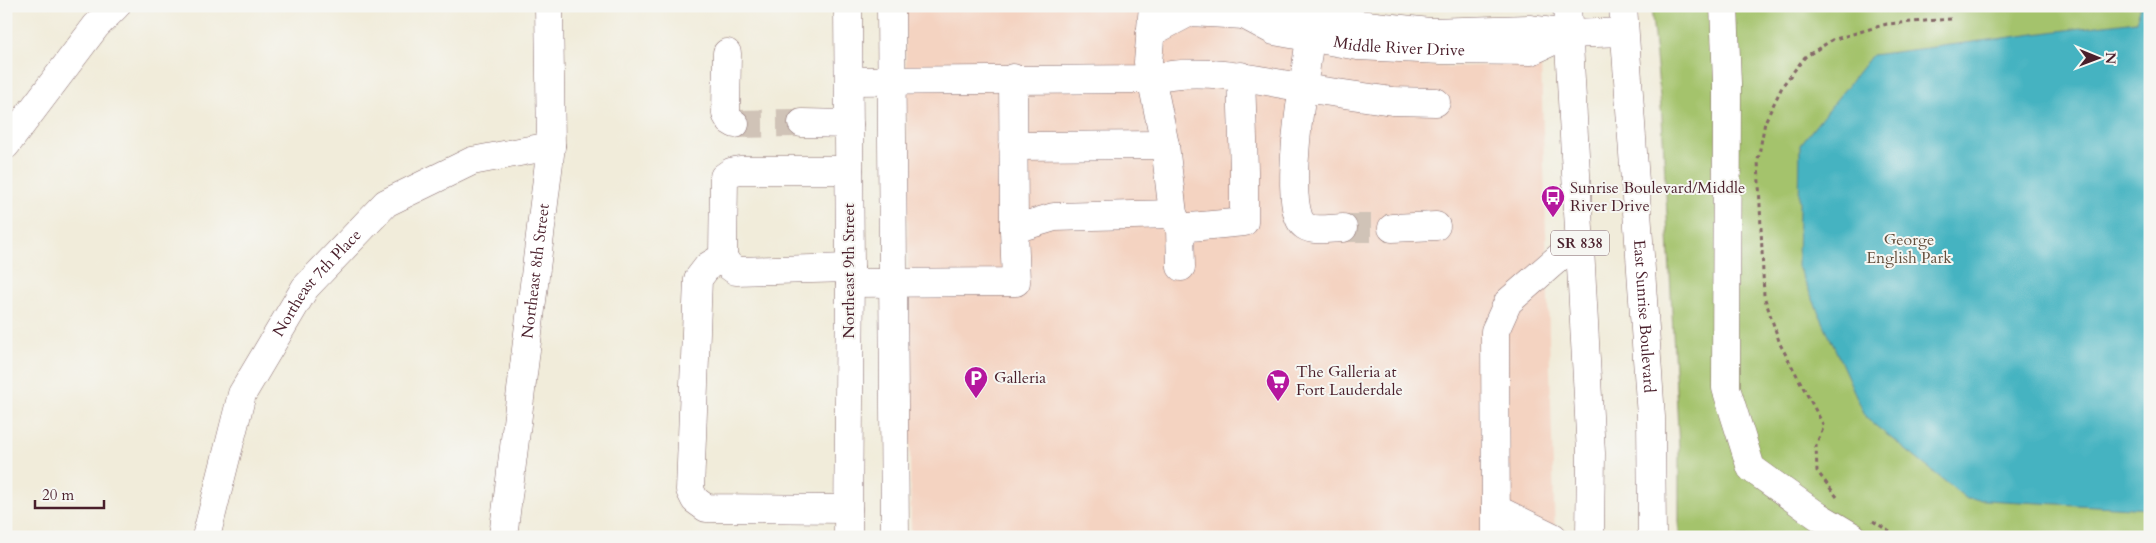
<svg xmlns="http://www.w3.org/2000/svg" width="2156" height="543" viewBox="0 0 2156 543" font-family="Cardo,serif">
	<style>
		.built { fill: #f4d3c1 }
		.green { fill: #a4c36c; stroke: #77714c }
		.water { fill: #45b3c1; stroke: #486976 }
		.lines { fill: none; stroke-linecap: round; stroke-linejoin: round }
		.minor-tunnel { stroke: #d0c3b7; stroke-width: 28; stroke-dasharray: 28 14; stroke-linecap: butt }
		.minor-casing { stroke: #846768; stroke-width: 29 }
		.major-casing { stroke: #846768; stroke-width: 29 }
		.path { stroke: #846768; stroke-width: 3; stroke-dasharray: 4 4; stroke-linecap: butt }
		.minor { stroke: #fff; stroke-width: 28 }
		.major { stroke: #fff; stroke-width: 28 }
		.labels { text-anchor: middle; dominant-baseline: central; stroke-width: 4; stroke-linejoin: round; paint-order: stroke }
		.shield { fill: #f6f6f2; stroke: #7e6067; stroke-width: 1 }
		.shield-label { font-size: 15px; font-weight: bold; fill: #4a1f2b }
		.street-label { font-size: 16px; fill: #4a1f2b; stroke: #f6f6f2 }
		.poi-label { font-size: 16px; fill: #4a1f2b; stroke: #f6f6f2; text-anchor: start }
		.park-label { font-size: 16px; fill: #65503e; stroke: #f6f6f2 }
	</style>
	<rect width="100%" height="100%" fill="#f6f6f2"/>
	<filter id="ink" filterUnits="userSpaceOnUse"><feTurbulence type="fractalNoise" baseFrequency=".02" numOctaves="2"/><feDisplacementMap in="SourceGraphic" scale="10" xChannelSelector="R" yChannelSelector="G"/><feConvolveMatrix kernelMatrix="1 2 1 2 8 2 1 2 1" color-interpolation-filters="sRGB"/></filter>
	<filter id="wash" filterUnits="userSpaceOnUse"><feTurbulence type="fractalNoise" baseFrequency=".0096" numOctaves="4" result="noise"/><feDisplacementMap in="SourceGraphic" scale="20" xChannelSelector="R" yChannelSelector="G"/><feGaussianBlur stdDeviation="1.12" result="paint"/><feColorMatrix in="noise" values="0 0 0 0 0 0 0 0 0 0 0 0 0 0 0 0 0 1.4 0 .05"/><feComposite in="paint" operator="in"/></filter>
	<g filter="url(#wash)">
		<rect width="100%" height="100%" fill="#f1ecda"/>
		<path class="built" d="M905,6H1224L1248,25L1339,61L1449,67L1541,63L1555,537H911Z"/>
		<path class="green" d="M1651,6H2150V537H1679V449L1662,118Z"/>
		<path class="water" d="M2141,6H2150V509L1967,499L1866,418L1798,266L1800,145L1872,55L2136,21Z"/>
	</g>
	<g filter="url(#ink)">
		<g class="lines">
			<path class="minor-tunnel" d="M735,124L802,123
				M1343,228H1392"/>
			<g class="minor-casing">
				<g id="minor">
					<path d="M848,6L850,268L848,537"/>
					<path d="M891,6L895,537"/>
					<path d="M1153,6L1148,62L1165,145L1173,214L1180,228L1244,222V171L1241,76"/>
					<path id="s1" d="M1237,6L1244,15L1274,31L1358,46L1441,50L1531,51L1568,34"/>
					<path d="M1279,6L1313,19L1429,32L1529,29L1568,34L1624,32"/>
					<path d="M1724,6L1727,83L1726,388L1751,468L1818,516L1853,537"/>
					<path d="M1150,33L1190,12L1244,15"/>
					<path d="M727,53L726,114L730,121L735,124"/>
					<path d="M849,81L1151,79C1197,66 1257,79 1303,88L1310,38"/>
					<path d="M802,123L849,124"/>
					<path d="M6,145L96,26L116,6"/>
					<path d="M1013,146L1165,145"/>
					<path d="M1180,228L1181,267"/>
					<path d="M1343,228C1332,228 1314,232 1305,226C1284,214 1299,111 1303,88L1392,101L1436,102"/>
					<path d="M1392,228L1436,226"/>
					<path d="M1014,229L1054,217L1173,214"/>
					<path d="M723,257L724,177L731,172L740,170H849"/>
					<path d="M850,283L1016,282L1014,229L1013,78"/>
					<path d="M848,509L706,508L695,500L690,490L698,279L708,266L723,257L729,266L736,271L850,268"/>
					<path d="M1496,509L1553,537"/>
					<path id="s2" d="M206,537L242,394L305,288L386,203L472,161L551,146"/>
					<path id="s3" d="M503,537L551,146L549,6"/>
					<path d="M1496,537L1495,331L1508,302L1580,239"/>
				</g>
			</g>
			<g class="major-casing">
				<g id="major">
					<path d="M1567,6L1591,453L1590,537"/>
					<path id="s4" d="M1623,6L1651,417L1652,537"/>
				</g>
			</g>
			<path class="path" d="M1837,497L1817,471L1816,445L1824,426L1780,344L1764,296L1758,160L1765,122L1783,85L1805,57L1832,40L1887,24L1951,19
				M1873,521L1893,534L1904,537"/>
			<use href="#minor" class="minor"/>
			<use href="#major" class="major"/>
		</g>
	</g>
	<defs>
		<g id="bus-pin" transform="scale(1.25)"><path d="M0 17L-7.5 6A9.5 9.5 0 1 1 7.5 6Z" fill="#b5179e" stroke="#f6f6f2"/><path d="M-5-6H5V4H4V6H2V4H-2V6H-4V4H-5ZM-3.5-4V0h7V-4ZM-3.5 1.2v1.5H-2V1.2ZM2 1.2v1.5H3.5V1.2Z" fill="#fff"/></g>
		<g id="parking-pin" transform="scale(1.25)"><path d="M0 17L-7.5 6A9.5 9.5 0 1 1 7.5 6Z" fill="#b5179e" stroke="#f6f6f2"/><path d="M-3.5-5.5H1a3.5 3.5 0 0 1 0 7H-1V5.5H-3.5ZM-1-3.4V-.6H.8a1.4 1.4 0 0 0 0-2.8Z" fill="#fff"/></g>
		<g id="supermarket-pin" transform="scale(1.25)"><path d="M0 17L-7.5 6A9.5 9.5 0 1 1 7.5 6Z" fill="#b5179e" stroke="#f6f6f2"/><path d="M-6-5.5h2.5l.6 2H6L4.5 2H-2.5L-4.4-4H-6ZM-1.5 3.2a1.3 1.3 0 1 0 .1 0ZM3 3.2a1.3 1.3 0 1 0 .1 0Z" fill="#fff"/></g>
	</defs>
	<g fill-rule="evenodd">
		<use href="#bus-pin" x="1553" y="197"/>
		<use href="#parking-pin" x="976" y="378"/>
		<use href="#supermarket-pin" x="1278" y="381"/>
	</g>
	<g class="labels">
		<rect class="shield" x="1551" y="230.5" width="58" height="25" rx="4"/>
		<g class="shield-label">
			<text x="1580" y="243">SR 838</text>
		</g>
		<g class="street-label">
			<text stroke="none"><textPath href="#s1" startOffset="172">Middle River Drive</textPath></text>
			<text transform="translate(849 271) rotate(-90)">Northeast 9th Street</text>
			<text stroke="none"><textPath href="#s3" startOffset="268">Northeast 8th Street</textPath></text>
			<text stroke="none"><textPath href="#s2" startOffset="282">Northeast 7th Place</textPath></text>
			<text stroke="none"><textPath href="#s4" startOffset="311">East Sunrise Boulevard</textPath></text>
		</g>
		<g class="poi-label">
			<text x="1570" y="188">Sunrise Boulevard/Middle<tspan x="1570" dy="18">River Drive</tspan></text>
			<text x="1296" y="372">The Galleria at<tspan x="1296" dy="18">Fort Lauderdale</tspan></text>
			<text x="994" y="378">Galleria</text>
		</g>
		<g class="park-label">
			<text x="1909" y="240">George<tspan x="1909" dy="18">English Park</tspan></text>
		</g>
	</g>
	<rect width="2156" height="543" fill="none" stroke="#f6f6f2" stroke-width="25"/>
	<g transform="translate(2098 58) rotate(91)" stroke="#f6f6f2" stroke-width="4" paint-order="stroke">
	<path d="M0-4L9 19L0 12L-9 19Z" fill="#4a1f2b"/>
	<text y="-8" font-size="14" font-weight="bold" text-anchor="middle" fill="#4a1f2b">N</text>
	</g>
	<path d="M35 500v8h69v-8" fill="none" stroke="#4a1f2b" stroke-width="2.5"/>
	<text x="42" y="500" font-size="15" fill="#4a1f2b" stroke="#f6f6f2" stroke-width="4" paint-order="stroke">20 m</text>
</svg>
